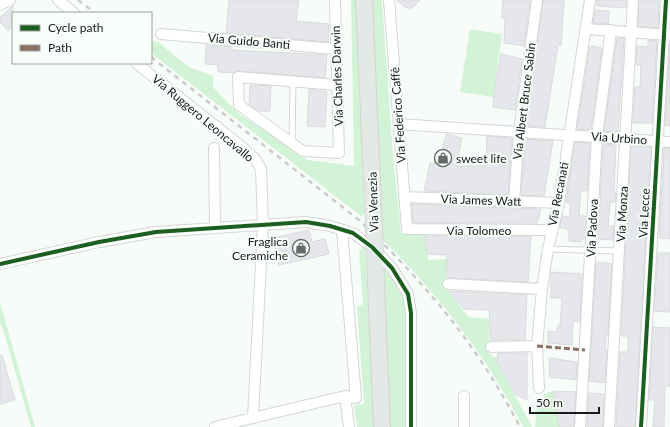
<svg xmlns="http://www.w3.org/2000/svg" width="670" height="427" viewBox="0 0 670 427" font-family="Lato,sans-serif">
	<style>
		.green { fill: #d3f3d7 }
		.building { fill: #e5e7ec; stroke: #d9dbdb }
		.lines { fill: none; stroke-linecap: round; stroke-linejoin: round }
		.lane-casing { stroke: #d3d6d4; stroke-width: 7 }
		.street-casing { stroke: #d3d6d4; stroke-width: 12 }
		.primary-casing { stroke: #d3d5d3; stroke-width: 18 }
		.lane { stroke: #fefffe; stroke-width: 5 }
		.street { stroke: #fefffe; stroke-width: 10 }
		.primary { stroke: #e5e9e5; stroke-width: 16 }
		.rail { stroke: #cacbca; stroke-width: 2.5; stroke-dasharray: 5 5; stroke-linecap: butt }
		.primary-bridge-casing { stroke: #d3d5d3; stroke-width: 18; stroke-linecap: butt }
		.primary-bridge { stroke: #e5e9e5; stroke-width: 16 }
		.quiet { stroke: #8d6e63; stroke-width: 3; stroke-dasharray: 6 3; stroke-linecap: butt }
		.cycleway-casing { stroke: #f7fdf8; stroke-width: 6 }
		.cycleway { stroke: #1b5e20; stroke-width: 4 }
		.labels { text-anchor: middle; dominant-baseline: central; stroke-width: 4; stroke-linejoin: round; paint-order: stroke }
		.street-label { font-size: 12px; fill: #181a18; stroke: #f7fdf8 }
		.poi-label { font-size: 12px; fill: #181a18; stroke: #f7fdf8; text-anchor: start }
	</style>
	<rect width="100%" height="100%" fill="#f8fcf9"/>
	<path class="green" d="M351,0H357L364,213L362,217L151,53V40L158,42L189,67L213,76V87L238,113L308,160L354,166Z
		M371,0H382L393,156L401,233H425L428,260L447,259L445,286L468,317L490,319L489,353L493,357H498L497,362L532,427H523C487,357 439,295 383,240Z
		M470,29L502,34L493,97L460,92Z
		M365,247L375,427H357L354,405L364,404L357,307L363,304L359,250Z
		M383,265C395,277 403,289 406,306L405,427H390Z
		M0,302L35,427H31L3,329L0,324Z
		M553,391L559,427H535L537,406L544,402V394Z"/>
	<path class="building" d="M229,0H299L296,21L329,24L328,42L226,33Z
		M396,0H420L412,8H406Z
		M503,0H530L524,46L504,43L505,19L502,18Z
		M543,0H564L561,46L558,45L545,127L526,126Z
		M597,0H626V8L597,6Z
		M639,0H659L658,28L638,26Z
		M13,6V26L8,31L0,22V17Z
		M595,10L609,11L608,24L593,23Z
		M617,38H624L618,132L604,131Z
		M648,40L657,41L652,123H633L635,87H640L641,65H636L637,46L648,47Z
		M670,43V126L665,125Z
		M206,45L232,47V50L327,55L325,78L239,71L233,73L218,72V65L205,64Z
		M590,46L602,48L591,130L577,129Z
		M501,54L522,59L515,110L493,107L494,91Z
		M250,85L271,86L270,111H258L249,104Z
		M309,89L327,92L325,127L307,126Z
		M446,134L462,138L456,166H486L487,136L512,138L508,195L424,191L430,163L434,164L437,151L442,152Z
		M525,139L553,141L544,196L521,195Z
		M575,142L590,143L587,191L581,190L579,216H586L585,238H582L581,242L569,241V232L565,228H560L562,216L570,217V203L566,202Z
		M603,144L616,145L614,192H616L615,202H610L608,226H614L613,240L598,239Z
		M631,146L651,147L635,427H616L620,352H628V336H621Z
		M664,148H670V239L659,238Z
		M412,204L541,209L537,223H413Z
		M309,230L312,242L325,239L329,254L279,265L273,238Z
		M425,236H531L528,282L446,278L447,255L427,254Z
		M658,253H670V312L654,311Z
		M596,262L612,264L608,335H606L605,351H607L605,383L589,381Z
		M551,272L582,274L580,322L573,321L572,345L548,343V331L557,332L558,325H560L562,298H551Z
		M449,291L527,295L525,340H491L489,310L464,309Z
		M653,327L670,328V386H665L664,427H653L655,400H649Z
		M498,353H527V400L516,395L497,362Z
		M0,355H2L15,400L0,404Z
		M549,358L577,362L576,380L550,377Z
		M553,391L576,392L574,427H559Z
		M589,393L604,394L603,427H587Z"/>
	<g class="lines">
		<g class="lane-casing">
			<path id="lane" d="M292,142L293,81
				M548,249L620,251"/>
		</g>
		<g class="street-casing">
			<path id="street" d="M58,0L74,13
				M335,0L339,153L303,151L239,105L238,77L337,85
				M389,0L407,229L552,230
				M0,5L10,0
				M587,29L668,35
				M161,34L336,49
				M136,63L242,147L255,159L261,169L263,225L253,418
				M398,124L670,142
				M214,148L215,228
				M404,197L559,203
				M514,201L519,132L537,0
				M342,230L356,398L345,396L349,427
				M0,264L99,242L156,232L306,222L330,226L353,233L372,247L392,268L408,294L411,313V427
				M448,284L542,289
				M491,347L537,346
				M539,388L537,346L542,289L548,249L559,203L590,0
				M464,396V427
				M215,427L345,396
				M580,427L597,137L611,30
				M609,427L633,0
				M641,427L666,0"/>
		</g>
		<g class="primary-casing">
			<path id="primary" d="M364,0L374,227
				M375,258L382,427"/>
		</g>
		<use href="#lane" class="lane"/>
		<use href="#street" class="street"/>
		<use href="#primary" class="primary"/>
		<path class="rail" d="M78,0L95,13
			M151,57L359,220C427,285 476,343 520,427"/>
		<g class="primary-bridge-casing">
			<path id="primary-bridge" d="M374,227L375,258"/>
		</g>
		<use href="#primary-bridge" class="primary-bridge"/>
		<path class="quiet" d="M537,346L585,350"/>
		<g class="cycleway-casing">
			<path id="cycleway" d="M0,264L99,242L156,232L306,222L330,226L353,233L372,247L392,268L408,294L411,313V427
				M641,427L666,0"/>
		</g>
		<use href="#cycleway" class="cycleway"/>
	</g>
	<defs>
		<g id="shop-ring" transform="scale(0.9)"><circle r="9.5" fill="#f7fdf8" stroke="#666967" stroke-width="1.5"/><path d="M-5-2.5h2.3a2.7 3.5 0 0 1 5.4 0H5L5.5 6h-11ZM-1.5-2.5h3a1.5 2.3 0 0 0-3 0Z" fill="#666967"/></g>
	</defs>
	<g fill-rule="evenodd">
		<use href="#shop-ring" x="443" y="158"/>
		<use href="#shop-ring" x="301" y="248"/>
	</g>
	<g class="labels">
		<g class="street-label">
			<text transform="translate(249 41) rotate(5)">Via Guido Banti</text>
			<text transform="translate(337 76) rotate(-92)">Via Charles Darwin</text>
			<text transform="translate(524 101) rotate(-83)">Via Albert Bruce Sabin</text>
			<text transform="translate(398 115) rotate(-94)">Via Federico Caffè</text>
			<text transform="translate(203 118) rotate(40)">Via Ruggero Leoncavallo</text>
			<text transform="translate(619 138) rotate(4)">Via Urbino</text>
			<text transform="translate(558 194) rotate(-79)">Via Recanati</text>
			<text transform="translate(481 200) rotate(2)">Via James Watt</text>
			<text transform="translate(373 202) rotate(-92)">Via Venezia</text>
			<text transform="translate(644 213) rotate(-87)">Via Lecce</text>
			<text transform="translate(622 214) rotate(-87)">Via Monza</text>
			<text transform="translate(592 228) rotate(-87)">Via Padova</text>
			<text x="479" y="230">Via Tolomeo</text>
		</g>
		<g class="poi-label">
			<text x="456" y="158">sweet life</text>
			<text x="288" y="241" text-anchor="end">Fraglica<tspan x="288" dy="14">Ceramiche</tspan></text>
		</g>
	</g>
	<rect x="12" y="12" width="140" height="52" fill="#f7fdf8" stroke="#9ea29e"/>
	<rect x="20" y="25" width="20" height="6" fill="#1b5e20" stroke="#9ea29e"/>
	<text x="48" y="32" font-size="12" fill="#181a18">Cycle path</text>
	<rect x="20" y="45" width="20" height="6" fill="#8d6e63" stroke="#9ea29e"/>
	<text x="48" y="52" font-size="12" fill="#181a18">Path</text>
	<path d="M530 407v6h69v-6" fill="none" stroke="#181a18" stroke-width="2"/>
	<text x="536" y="407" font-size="12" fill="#181a18" stroke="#f7fdf8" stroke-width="3" paint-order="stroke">50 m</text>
</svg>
